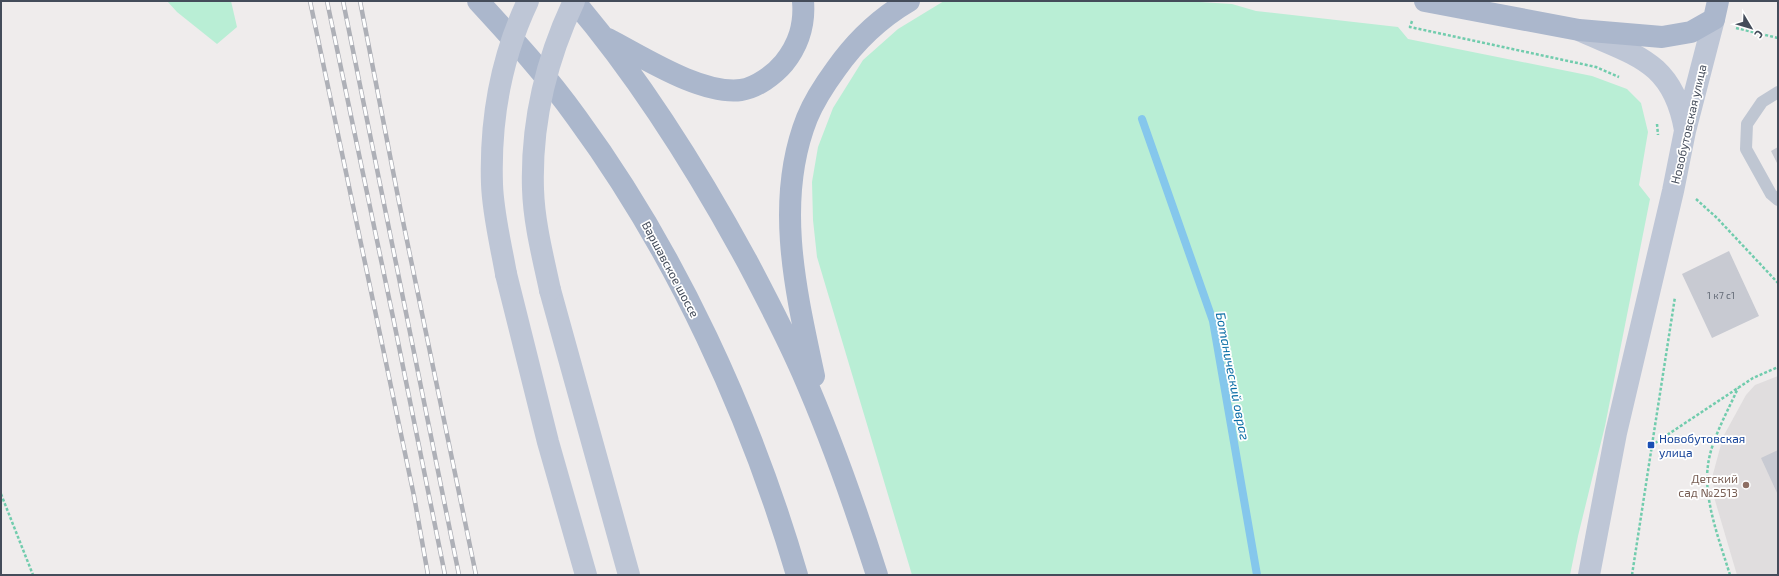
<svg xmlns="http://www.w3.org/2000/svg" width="1779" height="576" viewBox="0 0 1779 576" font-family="'Exo 2',sans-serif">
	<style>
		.education { fill: #e0ddde }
		.green { fill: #b9eed5 }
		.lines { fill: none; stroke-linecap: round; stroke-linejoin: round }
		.stream { stroke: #85c7ec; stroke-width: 8 }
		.building { fill: #c8cad2 }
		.path { stroke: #71ccad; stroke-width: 2.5; stroke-dasharray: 3 2; stroke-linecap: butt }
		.lane { stroke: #bfc6d2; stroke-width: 12 }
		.secondary { stroke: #bec6d6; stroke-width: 22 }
		.primary { stroke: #abb7cc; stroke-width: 22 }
		.rail-casing { stroke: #aeb0b7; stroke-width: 4.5 }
		.rail { stroke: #fff; stroke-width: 3; stroke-dasharray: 9; stroke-linecap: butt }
		.secondary-bridge { stroke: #bec6d6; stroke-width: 22 }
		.transit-dot { fill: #1a4fb4; stroke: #fff; stroke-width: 1.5 }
		.education-dot { fill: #8d6e63; stroke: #fff; stroke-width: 1.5 }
		.labels { text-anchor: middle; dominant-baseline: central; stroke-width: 3.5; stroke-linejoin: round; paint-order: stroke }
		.number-label { font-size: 10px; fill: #656c78 }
		.street-label { font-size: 12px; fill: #444c5a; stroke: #fff }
		.transit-label { font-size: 12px; fill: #164399; stroke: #fff; text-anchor: start }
		.education-label { font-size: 12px; fill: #785e54; stroke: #fff; text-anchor: end }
		.water-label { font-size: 13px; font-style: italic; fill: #0b6ea6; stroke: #fff }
	</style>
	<rect width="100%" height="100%" fill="#efecec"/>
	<path class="education" d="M1778,376V575H1737L1714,497L1713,474L1723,437L1746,395L1755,385Z"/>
	<path class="green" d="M167,1H231L237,27L217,44L177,12Z
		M944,1H1184L1232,4L1256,11L1398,27L1408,39L1592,76L1627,89L1641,103L1648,132L1639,185L1650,199L1605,426L1578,536L1570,575H912L817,257L813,220L812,182L818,147L833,108L863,60L898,29Z"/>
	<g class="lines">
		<path class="stream" d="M1142,119L1213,321L1257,575"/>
	</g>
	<path class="building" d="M1778,147V165L1771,151Z
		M1729,251L1759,316L1712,338L1682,274Z
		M1778,450V495L1761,458Z"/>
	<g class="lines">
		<path class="path" d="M1412,21L1410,27L1596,67L1619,77
			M1736,28L1778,38
			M1657,124L1658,135
			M1696,199L1717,218L1778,283
			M1652,445L1675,297
			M1,494L33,575
			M1632,575L1652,445L1753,378L1778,367
			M1730,575C1720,542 1703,499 1708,465C1711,440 1728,411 1738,388"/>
		<path class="lane" d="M1778,92L1762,102L1747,124L1746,149L1771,194L1778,200"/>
		<path class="secondary" d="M1581,31C1637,56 1673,62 1685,130
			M506,274L548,442L586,575
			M550,290L629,575
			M1589,575L1616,433L1673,191L1685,131L1714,19"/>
		<path class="primary" d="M478,1C513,39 547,76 577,118C676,253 750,414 797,575
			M574,1C642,81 698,171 748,263C767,299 786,335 802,372C831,438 855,506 877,575
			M1425,1L1579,30L1662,37L1691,32L1714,19L1718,1
			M608,39C643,57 701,95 741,90C756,88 774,75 784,63C799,44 805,25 803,1
			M814,376C796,292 774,201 807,118C814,101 825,84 836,69C855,42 880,18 909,1"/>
		<g class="rail-casing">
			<path id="rail" d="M310,1L414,496L428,575
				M327,1L394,322L445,575
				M343,1L459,575
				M360,1L399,202L476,575"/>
		</g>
		<use href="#rail" class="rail"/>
		<path class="secondary-bridge" d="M506,274C501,245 493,214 492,184C490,121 501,58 528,1
			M550,290C543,257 534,223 533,189C531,123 546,60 574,1"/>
	</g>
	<rect class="transit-dot" x="1647" y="441" width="8" height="8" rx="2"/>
	<circle class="education-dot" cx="1746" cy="485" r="4"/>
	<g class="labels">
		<g class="number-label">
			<text x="1721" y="295">1 к7 с1</text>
		</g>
		<g class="street-label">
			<text transform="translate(1688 124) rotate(-77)">Новобутовская улица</text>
			<text transform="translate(671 269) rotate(62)">Варшавское шоссе</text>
		</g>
		<g class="transit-label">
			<text x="1659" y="438">Новобутовская<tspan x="1659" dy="14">улица</tspan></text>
		</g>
		<g class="education-label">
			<text x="1738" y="478">Детский<tspan x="1738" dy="14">сад №2513</tspan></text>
		</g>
		<g class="water-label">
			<text transform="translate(1233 376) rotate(79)">Ботанический овраг</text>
		</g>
	</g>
	<rect width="1779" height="576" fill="none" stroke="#444c5a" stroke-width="4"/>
	<g transform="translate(1751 28) rotate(128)" stroke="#ffffff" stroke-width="3" paint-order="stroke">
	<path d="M0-3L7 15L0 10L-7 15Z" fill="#444c5a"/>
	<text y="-6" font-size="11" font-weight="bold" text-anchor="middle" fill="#444c5a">С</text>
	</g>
</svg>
